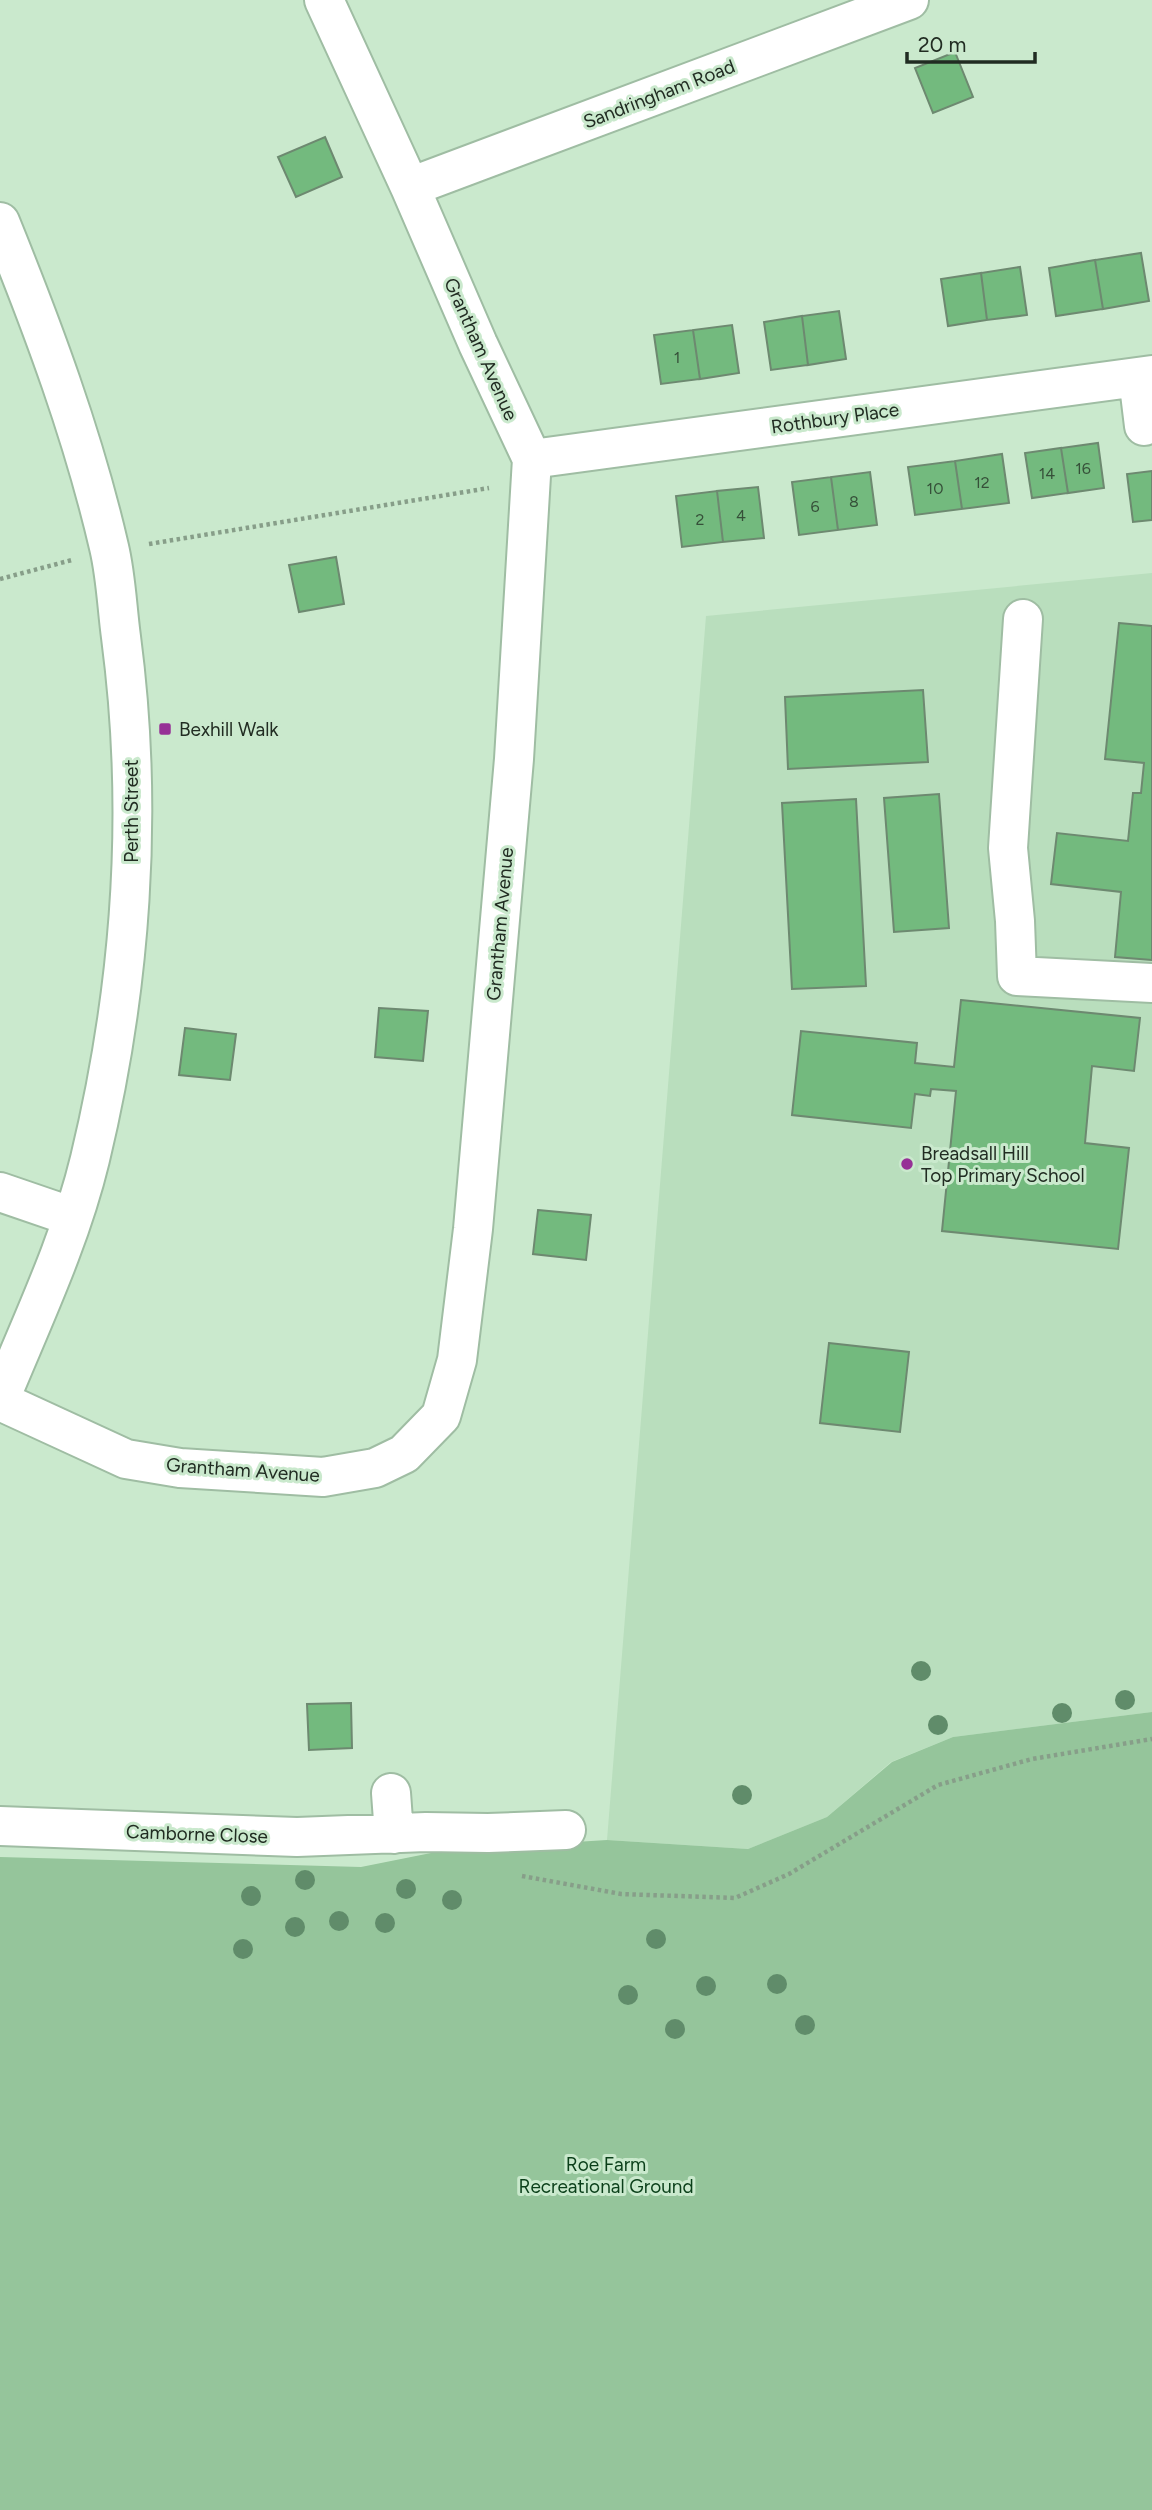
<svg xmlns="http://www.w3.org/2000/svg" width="1152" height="2510" viewBox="0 0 1152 2510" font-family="Figtree,sans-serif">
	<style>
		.built { fill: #b9debd }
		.green { fill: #95c59b }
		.building { fill: #73ba7e; stroke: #6d8970; stroke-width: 2 }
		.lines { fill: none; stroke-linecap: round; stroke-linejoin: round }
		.minor-casing { stroke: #9fbda3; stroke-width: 42 }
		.path { stroke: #879e89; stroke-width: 4.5; stroke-dasharray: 3.5 3.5; stroke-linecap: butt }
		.minor { stroke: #fff; stroke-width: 38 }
		.tree { fill: #608c6a }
		.poi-dot { fill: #963196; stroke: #cae9cd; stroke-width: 2.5 }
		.labels { text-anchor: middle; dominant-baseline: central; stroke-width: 6; stroke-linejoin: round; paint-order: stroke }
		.number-label { font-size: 16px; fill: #365039 }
		.street-label { font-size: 19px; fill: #212c22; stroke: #cae9cd }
		.poi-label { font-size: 19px; fill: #212c22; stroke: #cae9cd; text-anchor: start }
		.park-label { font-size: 19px; fill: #0a3f19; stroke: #cae9cd }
	</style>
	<rect width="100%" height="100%" fill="#cae9cd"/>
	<path class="built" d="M1152,573V1712L953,1737L891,1762L827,1817L748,1849L607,1840L706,616Z"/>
	<path class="green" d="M1152,1712V2510H0V1857L361,1867L446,1850L607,1840L748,1849L827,1817L892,1762L953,1737Z"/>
	<path class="building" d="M955,52L973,97L933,113L915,68Z
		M325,137L342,177L296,197L278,157Z
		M1141,253L1149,301L1103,309L1095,260Z
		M1095,260L1103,309L1056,316L1049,268Z
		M1020,267L1027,315L987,320L981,273Z
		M981,273L987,320L948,326L941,279Z
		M839,311L846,359L808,365L802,316Z
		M802,316L808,365L771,370L764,322Z
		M732,325L739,373L700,379L693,330Z
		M693,330L700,379L661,384L654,335Z
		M1098,443L1104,488L1068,493L1061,448Z
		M1061,448L1068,493L1032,498L1025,453Z
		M1002,454L1009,503L962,509L955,461Z
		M955,461L962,509L915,515L908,467Z
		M1152,471V520L1133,522L1127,474Z
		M870,472L877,525L838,530L831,477Z
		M831,477L838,530L799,535L792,482Z
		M758,487L764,538L723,542L717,491Z
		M717,491L723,542L682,547L676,496Z
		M336,557L344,604L299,612L289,565Z
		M1119,623L1152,626V960L1115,957L1121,892L1051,884L1057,833L1128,841L1133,793H1141L1144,763L1105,759Z
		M923,690L928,762L788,769L785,697Z
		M939,794L949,928L894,932L884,798Z
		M856,799L866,986L792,989L782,803Z
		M961,1000L1140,1018L1134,1071L1092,1066L1085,1143L1129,1148L1118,1249L942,1231L956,1091L931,1089L930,1096L915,1094L911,1128L792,1115L801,1031L917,1043L915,1063L954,1067Z
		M379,1008L428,1011L423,1061L375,1057Z
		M185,1028L236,1034L230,1080L179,1075Z
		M538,1210L591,1215L586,1260L533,1254Z
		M829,1343L909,1352L900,1432L820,1423Z
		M351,1703L352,1748L309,1750L307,1704Z"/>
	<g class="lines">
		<g class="minor-casing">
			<path id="minor" d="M410,187L909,0
				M0,222C43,328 83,435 109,547C116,576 117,607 121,637C144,811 131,989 90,1159C70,1242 32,1321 0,1399
				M1138,377L1144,426
				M532,459L1152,375
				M1023,619L1008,848L1015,921L1017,976L1152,983
				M0,1192L73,1217
				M0,1401L126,1459L180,1468L323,1477L375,1468L404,1454L441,1416L457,1360L473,1229L514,759L532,459L478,344L410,187L324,0
				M391,1793L394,1834
				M0,1826L297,1837L426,1832L488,1833L566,1830"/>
		</g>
		<path class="path" d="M149,544L489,488
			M0,579L72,560
			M522,1876L621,1894L735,1898L789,1874L938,1785L1032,1759L1152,1739"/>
		<use href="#minor" class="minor"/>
	</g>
	<g class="tree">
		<circle cx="921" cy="1671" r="10"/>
		<circle cx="1125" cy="1700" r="10"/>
		<circle cx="1062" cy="1713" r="10"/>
		<circle cx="938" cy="1725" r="10"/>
		<circle cx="742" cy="1795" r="10"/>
		<circle cx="305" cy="1880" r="10"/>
		<circle cx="406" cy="1889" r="10"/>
		<circle cx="251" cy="1896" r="10"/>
		<circle cx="452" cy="1900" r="10"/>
		<circle cx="339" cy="1921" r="10"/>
		<circle cx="385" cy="1923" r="10"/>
		<circle cx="295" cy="1927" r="10"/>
		<circle cx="656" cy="1939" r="10"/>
		<circle cx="243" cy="1949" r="10"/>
		<circle cx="777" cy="1984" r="10"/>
		<circle cx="706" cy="1986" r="10"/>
		<circle cx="628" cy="1995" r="10"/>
		<circle cx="805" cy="2025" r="10"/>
		<circle cx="675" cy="2029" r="10"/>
	</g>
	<g class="poi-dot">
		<rect x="158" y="722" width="14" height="14" rx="3.5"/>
		<circle cx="907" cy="1164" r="7"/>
	</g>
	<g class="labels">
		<g class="number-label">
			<text x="677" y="357">1</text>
			<text x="1083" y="468">16</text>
			<text x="1047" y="473">14</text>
			<text x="982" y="482">12</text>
			<text x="935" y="488">10</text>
			<text x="854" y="501">8</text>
			<text x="815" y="506">6</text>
			<text x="741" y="515">4</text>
			<text x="700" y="519">2</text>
		</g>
		<g class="street-label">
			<text transform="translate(659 94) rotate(-21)">Sandringham Road</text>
			<text transform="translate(481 349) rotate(66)">Grantham Avenue</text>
			<text transform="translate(835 418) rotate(-8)">Rothbury Place</text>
			<text transform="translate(131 811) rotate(-90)">Perth Street</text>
			<text transform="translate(500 924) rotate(-85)">Grantham Avenue</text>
			<text transform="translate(243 1470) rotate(4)">Grantham Avenue</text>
			<text transform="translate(197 1834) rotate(2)">Camborne Close</text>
		</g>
		<g class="poi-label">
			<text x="179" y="729">Bexhill Walk</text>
			<text x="921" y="1153">Breadsall Hill<tspan x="921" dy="22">Top Primary School</tspan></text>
		</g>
		<g class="park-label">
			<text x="606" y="2164">Roe Farm<tspan x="606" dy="22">Recreational Ground</tspan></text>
		</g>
	</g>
	<path d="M907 52v10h128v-10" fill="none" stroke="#212c22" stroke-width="3.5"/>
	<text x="918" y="52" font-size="21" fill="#212c22" stroke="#cae9cd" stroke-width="5" paint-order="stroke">20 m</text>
</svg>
